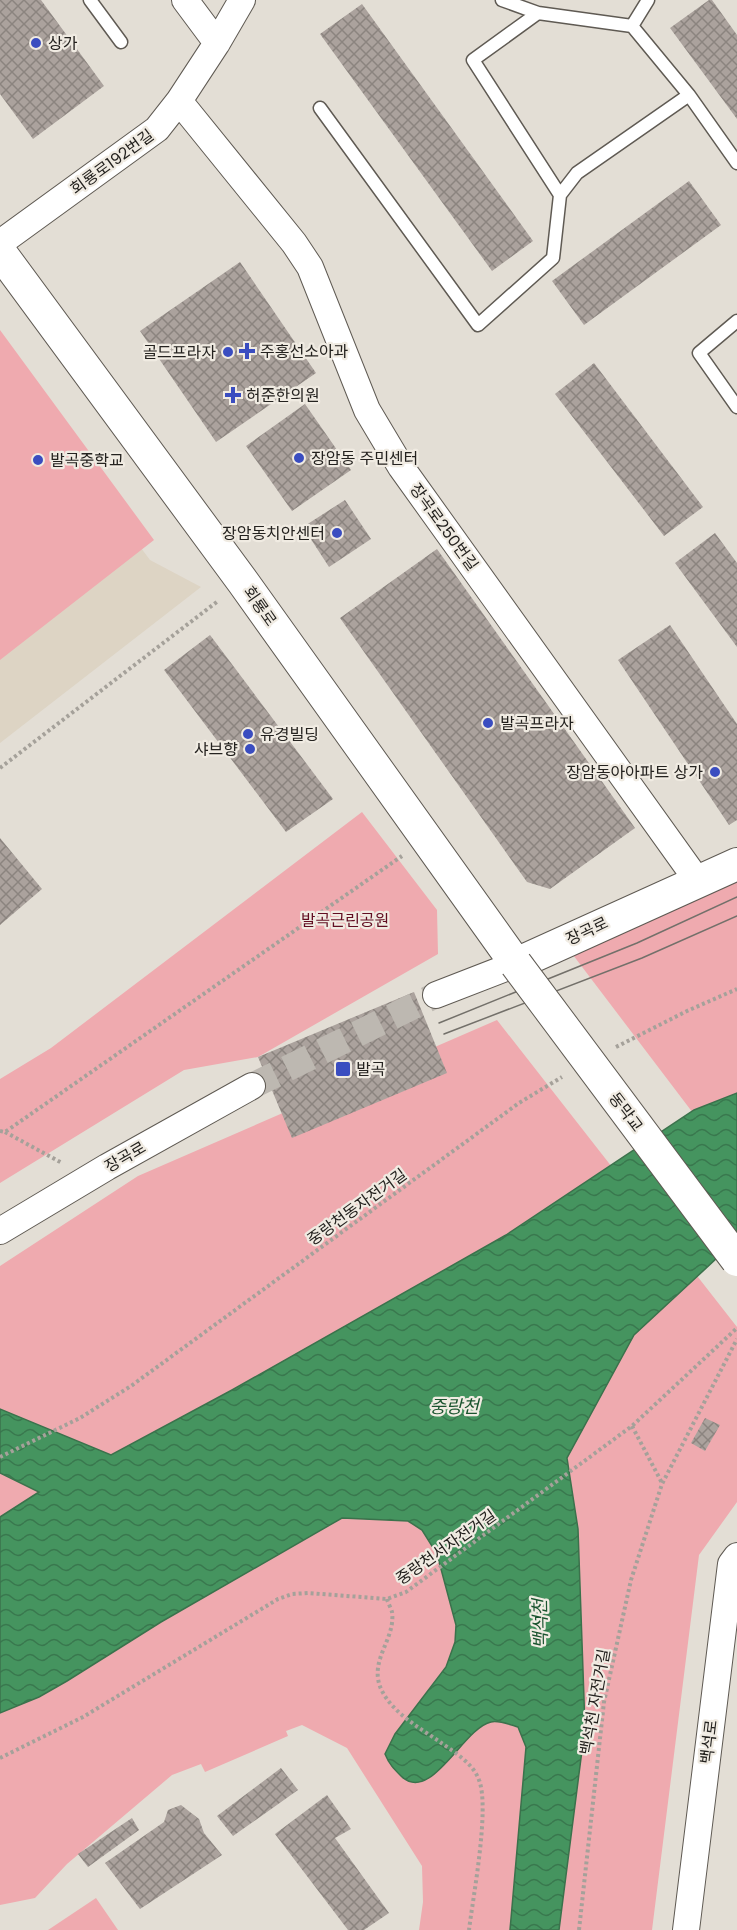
<svg xmlns="http://www.w3.org/2000/svg" width="737" height="1930" viewBox="0 0 737 1930" font-family="Poppins,'Noto Sans KR',sans-serif">
	<style>
		.built { fill: #ddd4c4 }
		.park { fill: #efaaaf }
		.water { fill: url(#water-waves); stroke: #3b724c; stroke-width: 1.5 }
		.building { fill: url(#building-cross-hatch) }
		.lines { fill: none; stroke-linecap: round; stroke-linejoin: round }
		.minor-tunnel { stroke: #bdb8b1; stroke-width: 26; stroke-dasharray: 26 13; stroke-linecap: butt }
		.service-casing { stroke: #5f5a53; stroke-width: 15 }
		.minor-casing { stroke: #5f5a53; stroke-width: 28 }
		.tertiary-casing { stroke: #5f5a53; stroke-width: 34 }
		.path { stroke: #a5a19a; stroke-width: 4; stroke-dasharray: 3 3; stroke-linecap: butt }
		.service { stroke: #fff; stroke-width: 12 }
		.minor { stroke: #fff; stroke-width: 26 }
		.tertiary { stroke: #fff; stroke-width: 32 }
		.tram { stroke: #73706a; stroke-width: 1.5 }
		.tertiary-bridge-casing { stroke: #5f5a53; stroke-width: 34; stroke-linecap: butt }
		.tertiary-bridge { stroke: #fff; stroke-width: 32 }
		.poi-dot { fill: #3a4dc0; stroke: #f0ebe2; stroke-width: 2 }
		.labels { text-anchor: middle; dominant-baseline: central; stroke-width: 4.5; stroke-linejoin: round; paint-order: stroke }
		.poi-label { font-size: 16px; fill: #24221f; stroke: #f0ebe2; text-anchor: start }
		.street-label { font-size: 16px; fill: #24221f; stroke: #f0ebe2 }
		.park-label { font-size: 16px; fill: #610d21; stroke: #f0ebe2 }
		.water-label { font-size: 18px; font-style: italic; fill: #1a542f; stroke: #f0ebe2 }
	</style>
	<defs>
		<pattern id="water-waves" width="16" height="10" patternUnits="userSpaceOnUse" patternTransform="scale(1.5)"><rect width="16" height="10" fill="#45945f"/><path d="M0 5q4-4 8 0t8 0" fill="none" stroke="#39784e"/></pattern>
		<pattern id="building-cross-hatch" width="8" height="8" patternUnits="userSpaceOnUse" patternTransform="scale(1.5)"><rect width="8" height="8" fill="#aba29d"/><path d="M0 0l8 8M0 8l8-8" fill="none" stroke="#8b847f"/></pattern>
	</defs>
	<rect width="100%" height="100%" fill="#e3ded5"/>
	<path class="built" d="M0,360L150,560L201,587L0,743Z"/>
	<path class="park" d="M0,330L154,540L0,660Z
		M362,812L437,910L438,954L258,1057L184,1070L0,1183V1079L51,1048Z
		M737,877V1171L567,947Z
		M497,1020L737,1327V1502L699,1555L652,1930H419L423,1902L422,1866L347,1748L302,1725L286,1731L288,1736L205,1772L201,1764L172,1775L67,1864L35,1898L0,1905V1266L138,1176Z
		M96,1898L118,1930H48Z"/>
	<path class="water" d="M737,1093V1249L717,1258L634,1335L567,1458L578,1529L585,1727L559,1930H510L526,1747L518,1727C511,1725 499,1720 491,1722C463,1728 431,1805 401,1776C394,1769 389,1764 385,1754L395,1734L446,1667L455,1642L456,1625L437,1554L422,1530L408,1521L342,1518L161,1622L67,1681L39,1697L0,1713V1517L39,1492L0,1473V1409L111,1455L232,1390L506,1235L694,1110Z"/>
	<path class="building" d="M0,0H41L104,86L33,139L0,94Z
		M709,0H712L737,35V119L670,28Z
		M362,4L533,241L492,271L320,34Z
		M689,181L721,225L584,325L552,281Z
		M240,262L316,373L216,442L140,331Z
		M594,363L703,507L664,536L555,394Z
		M305,404L351,470L292,511L246,446Z
		M345,500L371,539L329,567L303,527Z
		M715,533L737,563V647L675,563Z
		M437,549L635,828L550,889L527,882L340,618Z
		M670,625L737,724V820L729,825L618,660Z
		M210,635L333,799L286,832L164,670Z
		M0,838L42,889L0,925Z
		M414,992L447,1073L292,1138L258,1057Z
		M705,1418L720,1425L705,1451L691,1443Z
		M281,1768L298,1790L233,1836L217,1816Z
		M327,1795L351,1829L335,1838L389,1913L364,1930H348L275,1834Z
		M181,1805L199,1819L204,1833L222,1855L140,1909L105,1863L164,1822L168,1810Z
		M132,1818L139,1830L88,1867L78,1854Z"/>
	<g class="lines">
		<path class="minor-tunnel" d="M252,1086L436,995"/>
		<g class="service-casing">
			<path id="service" d="M90,0L121,42
				M502,0L538,13L632,26L689,95L737,163
				M538,13L473,60L560,195L577,173L689,95
				M632,26L648,0
				M320,108L478,325L553,258L560,195
				M737,321L699,353L737,407"/>
		</g>
		<g class="minor-casing">
			<path id="minor" d="M185,0L217,43
				M179,101L294,243L310,267L367,410L401,467L697,880
				M0,243L157,129L179,101L217,43L242,0
				M436,995L516,964
				M0,1231L107,1167L252,1086
				M686,1930L731,1564L737,1556"/>
		</g>
		<g class="tertiary-casing">
			<path id="tertiary" d="M0,252L243,582L516,964L737,864"/>
		</g>
		<path class="path" d="M0,768L218,601
			M616,1047L687,1011L737,989
			M0,1131L5,1132L402,856
			M5,1132L62,1163
			M632,1426L662,1483
			M0,1457L80,1418L131,1386L519,1103L562,1077
			M387,1599C388,1603 391,1608 392,1612C396,1640 367,1661 382,1691C394,1714 420,1728 440,1742C454,1752 473,1763 479,1780C490,1808 473,1897 469,1930
			M0,1758L83,1717L278,1599L292,1594L308,1593L387,1599L406,1592L632,1426L737,1328
			M579,1930L604,1702L631,1580L662,1484L737,1339"/>
		<use href="#service" class="service"/>
		<use href="#minor" class="minor"/>
		<use href="#tertiary" class="tertiary"/>
		<path class="tram" d="M439,1023L637,943L737,897
			M444,1034L642,958L737,916"/>
		<g class="tertiary-bridge-casing">
			<path id="tertiary-bridge" d="M516,964L737,1260"/>
		</g>
		<use href="#tertiary-bridge" class="tertiary-bridge"/>
	</g>
	<g class="poi-dot">
		<circle cx="36" cy="43" r="6"/>
		<path d="M244 342h6v6h6v6h-6v6h-6v-6h-6v-6h6z"/>
		<circle cx="228" cy="352" r="6"/>
		<path d="M230 386h6v6h6v6h-6v6h-6v-6h-6v-6h6z"/>
		<circle cx="299" cy="458" r="6"/>
		<circle cx="38" cy="460" r="6"/>
		<circle cx="337" cy="533" r="6"/>
		<circle cx="488" cy="723" r="6"/>
		<circle cx="248" cy="734" r="6"/>
		<circle cx="250" cy="749" r="6"/>
		<circle cx="715" cy="772" r="6"/>
		<rect x="335" y="1061" width="16" height="16" rx="3"/>
	</g>
	<g class="labels">
		<g class="poi-label">
			<text x="48" y="43">상가</text>
			<text x="260" y="351">주홍선소아과</text>
			<text x="216" y="352" text-anchor="end">골드프라자</text>
			<text x="246" y="395">허준한의원</text>
			<text x="311" y="458">장암동 주민센터</text>
			<text x="50" y="460">발곡중학교</text>
			<text x="325" y="533" text-anchor="end">장암동치안센터</text>
			<text x="500" y="723">발곡프라자</text>
			<text x="260" y="734">유경빌딩</text>
			<text x="238" y="749" text-anchor="end">샤브향</text>
			<text x="703" y="772" text-anchor="end">장암동아아파트 상가</text>
			<text x="356" y="1069">발곡</text>
		</g>
		<g class="street-label">
			<text transform="translate(112 162) rotate(-36)">회룡로192번길</text>
			<text transform="translate(444 527) rotate(54)">장곡로250번길</text>
			<text transform="translate(260 606) rotate(55)">회룡로</text>
			<text transform="translate(587 931) rotate(-25)">장곡로</text>
			<text transform="translate(626 1112) rotate(53)">동막교</text>
			<text transform="translate(125 1157) rotate(-30)">장곡로</text>
			<text transform="translate(357 1207) rotate(-36)">중랑천동자전거길</text>
			<text transform="translate(446 1547) rotate(-35)">중랑천서자전거길</text>
			<text transform="translate(595 1702) rotate(-80)">백석천 자전거길</text>
			<text transform="translate(709 1742) rotate(-83)">백석로</text>
		</g>
		<g class="park-label">
			<text x="345" y="920">발곡근린공원</text>
		</g>
		<g class="water-label">
			<text x="454" y="1406">중랑천</text>
			<text transform="translate(540 1624) rotate(-91)">백석천</text>
		</g>
	</g>
</svg>
